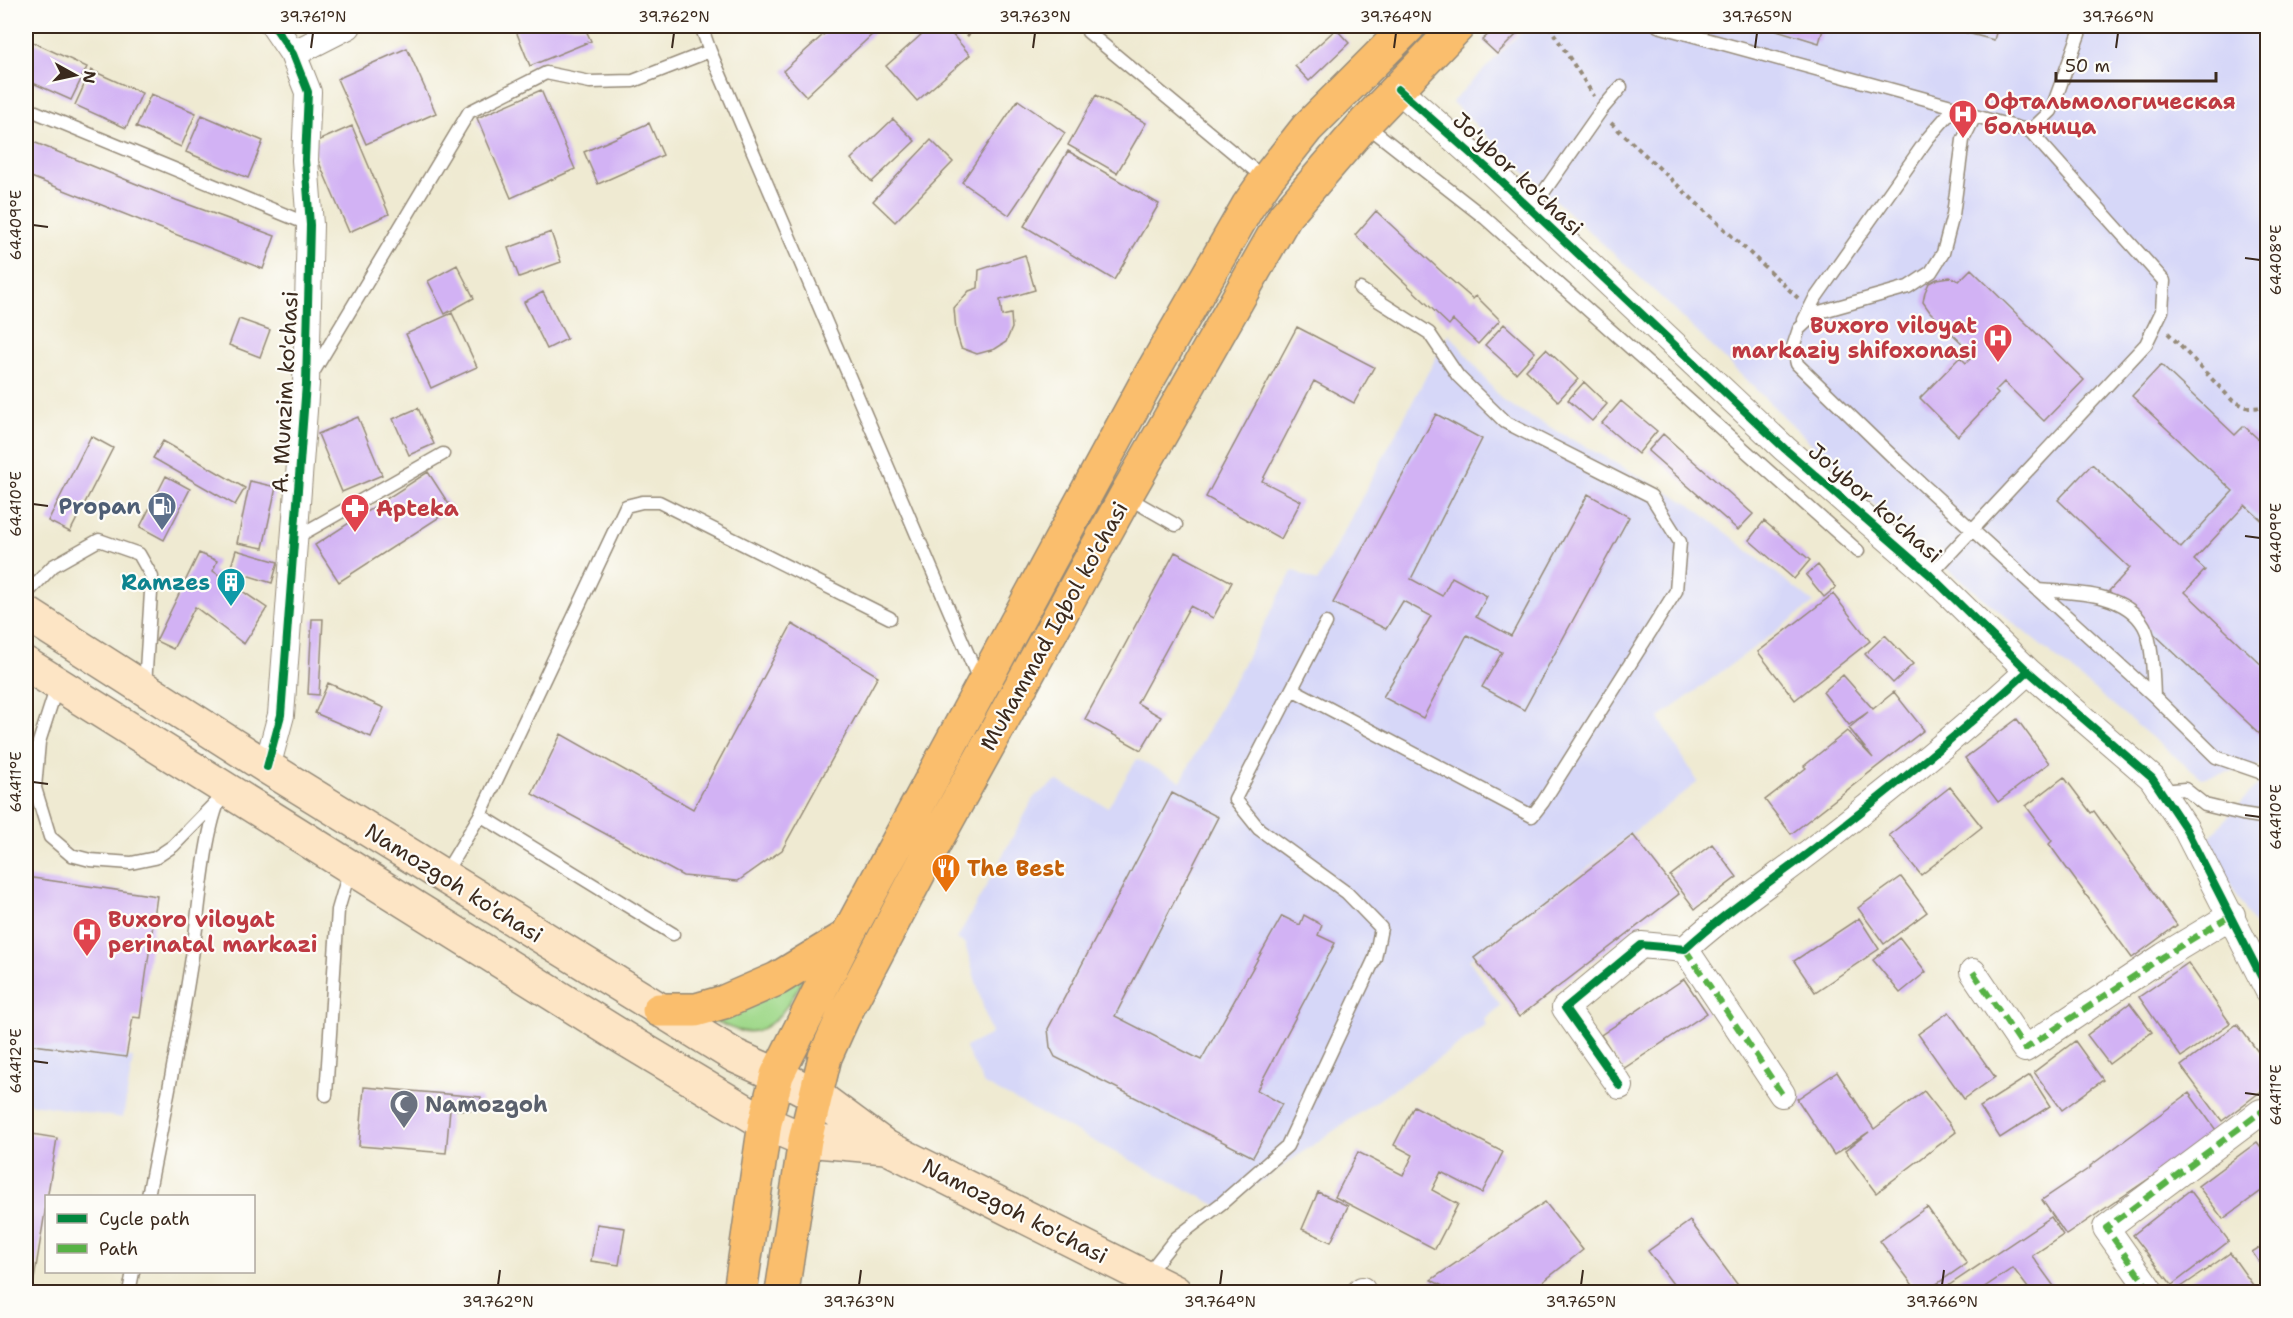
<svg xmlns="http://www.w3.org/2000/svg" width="2293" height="1318" viewBox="0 0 2293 1318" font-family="'Shantell Sans',sans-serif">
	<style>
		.built { fill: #d6d7f8 }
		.green { fill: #a0d98b; stroke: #6e8254; stroke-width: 1.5 }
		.building { fill: #d2b2f4 }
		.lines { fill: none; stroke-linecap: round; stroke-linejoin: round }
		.lane-casing { stroke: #958a78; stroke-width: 15 }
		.street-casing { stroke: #958a78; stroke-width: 28 }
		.secondary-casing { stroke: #958a78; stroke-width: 36 }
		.primary-casing { stroke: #958a78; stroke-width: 36 }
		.path { stroke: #958a78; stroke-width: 4; stroke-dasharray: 4.5 4.5; stroke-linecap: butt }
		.lane { stroke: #fff; stroke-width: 12 }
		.street { stroke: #fff; stroke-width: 26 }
		.secondary { stroke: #fde5c5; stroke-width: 33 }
		.primary { stroke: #fabe6d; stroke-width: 33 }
		.quiet { stroke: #57b245; stroke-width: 6; stroke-dasharray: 12 6; stroke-linecap: butt }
		.cycleway-casing { stroke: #fdfcf7; stroke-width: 11 }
		.cycleway { stroke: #00873e; stroke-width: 8 }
		.ticks { fill: none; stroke: #3b2a1e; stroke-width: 2 }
		.labels { text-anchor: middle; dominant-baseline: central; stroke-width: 4.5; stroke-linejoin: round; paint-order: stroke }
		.health-label { font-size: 22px; font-weight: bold; fill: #be3a42; stroke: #fdfcf7; text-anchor: start }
		.street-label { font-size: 22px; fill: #3b2a1e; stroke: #fdfcf7 }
		.service-label { font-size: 22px; font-weight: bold; fill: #4e5e75; stroke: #fdfcf7; text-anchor: end }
		.culture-label { font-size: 22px; font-weight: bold; fill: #0d838f; stroke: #fdfcf7; text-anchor: end }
		.food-label { font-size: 22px; font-weight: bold; fill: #c56008; stroke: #fdfcf7; text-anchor: start }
		.worship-label { font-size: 22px; font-weight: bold; fill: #5b616d; stroke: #fdfcf7; text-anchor: start }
		.neatline { fill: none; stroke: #3b2a1e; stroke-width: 2 }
		.ticks-label { font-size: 15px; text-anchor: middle; fill: #3b2a1e }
	</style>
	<rect width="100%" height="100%" fill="#fdfcf7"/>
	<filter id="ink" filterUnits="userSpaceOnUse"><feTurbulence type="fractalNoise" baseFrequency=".0167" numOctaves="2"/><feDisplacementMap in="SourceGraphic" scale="12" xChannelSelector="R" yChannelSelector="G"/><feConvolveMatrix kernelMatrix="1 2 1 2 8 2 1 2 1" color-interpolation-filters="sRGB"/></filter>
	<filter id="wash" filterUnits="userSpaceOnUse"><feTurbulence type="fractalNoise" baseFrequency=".008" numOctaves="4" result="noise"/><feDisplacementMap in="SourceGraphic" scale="24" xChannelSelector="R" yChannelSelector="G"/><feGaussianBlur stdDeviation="1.35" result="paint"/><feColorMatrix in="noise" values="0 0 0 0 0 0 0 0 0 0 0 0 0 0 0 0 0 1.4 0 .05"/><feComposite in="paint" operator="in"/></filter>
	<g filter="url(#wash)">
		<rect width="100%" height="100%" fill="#efead2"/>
		<path class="built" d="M1527,26H2267V764L2201,778L1895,525L1662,298L1522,170L1452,102Z
			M1449,333L1503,401L1691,505L1814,603L1659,718L1698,782L1469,960L1501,1006L1484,1020L1487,1025L1222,1208L984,1084L965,1047L991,1034L965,944L957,939L1035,796L1057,781L1108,807L1137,759L1181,781L1293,570L1317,582Z
			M2260,782L2267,788V948L2206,841Z
			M26,877L157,896L140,1018L133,1017L126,1057L133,1058L123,1118L26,1103Z"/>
		<path class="green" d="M807,973C793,996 774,1038 741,1031C730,1029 720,1023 710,1019Z"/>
		<g id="blocks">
			<path class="building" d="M514,26H584L591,41L530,66Z
				M833,26H871L876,31L806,96L783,71Z
				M931,26H945L970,55L917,101L886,66Z
				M956,26H977L968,36Z
				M1498,26H1525L1497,54L1482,40Z
				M1764,26H1824L1819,43Z
				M1958,26H1998L1994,40L1956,30Z
				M1336,29L1349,43L1309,81L1295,66Z
				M26,39L87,67L71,100L26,80Z
				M407,48L436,113L366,144L337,79Z
				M91,70L142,93L126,128L75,105Z
				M541,90L575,169L511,198L477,118Z
				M151,94L196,113L181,147L136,127Z
				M1096,95L1146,123L1117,173L1068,145Z
				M1018,100L1065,133L1009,215L962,182Z
				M202,115L263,141L248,178L186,152Z
				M893,119L915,141L872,182L851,159Z
				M649,123L663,155L598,184L584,152Z
				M352,126L389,214L349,232L311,144Z
				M26,139L176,200L275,236L263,269L26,175Z
				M931,140L953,162L895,222L873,201Z
				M1068,151L1159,204L1114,280L1024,226Z
				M1376,211L1443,273L1473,299L1476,296L1500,320L1478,344L1453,320L1449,325L1355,235Z
				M551,232L561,262L519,277L508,248Z
				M1025,255L1035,290L1000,300L1002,316L1011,314L1012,328L1006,342L995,349L977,354L961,348L956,331L954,308L969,291L978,288L979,270Z
				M457,265L474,298L445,314L428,281Z
				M1971,269L2084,380L2044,421L2004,382L1995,391L1998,394L1958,436L1920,398L1960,357L1966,363L1974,355L1930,312L1923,302L1925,292L1929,283L1937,279L1950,277L1959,281Z
				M543,292L567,339L547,349L524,302Z
				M452,313L477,367L431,388L406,334Z
				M239,319L270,330L260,357L229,345Z
				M1504,324L1535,352L1516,373L1485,345Z
				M1297,327L1374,367L1354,403L1314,381L1262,481L1301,501L1281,539L1206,497Z
				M1546,349L1578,379L1558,401L1526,370Z
				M2161,365L2235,435L2244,426L2268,448V526L2245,505L2194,560L2205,570L2185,592L2268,671V737L2265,739L2109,591L2130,568L2058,500L2092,464L2181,548L2233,491L2132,396Z
				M1584,382L1607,404L1592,421L1568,400Z
				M1621,401L1657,431L1638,454L1602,423Z
				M418,408L434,444L409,455L393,419Z
				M1436,414L1482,439L1411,579L1442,596L1452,577L1487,596L1476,617L1511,636L1588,494L1629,517L1524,710L1482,687L1502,652L1467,635L1423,718L1383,697L1431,616L1403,601L1386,629L1333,603Z
				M358,417L382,475L342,492L318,434Z
				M1663,434L1753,514L1738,530L1648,451Z
				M91,436L113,448L70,532L48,521Z
				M163,441L245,488L235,505L153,458Z
				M428,472L452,509L339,582L315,545Z
				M166,476L190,489L164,540L140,527Z
				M250,481L276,487L263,548L237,543Z
				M1764,521L1810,560L1794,579L1749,540Z
				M236,550L278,562L272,583L230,570Z
				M1175,552L1232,582L1213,618L1190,606L1137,703L1161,717L1141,750L1085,719Z
				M199,553L217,561L213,571L267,608L244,644L195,607L173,649L156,641Z
				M1818,565L1836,587L1824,597L1806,575Z
				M1833,594L1870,641L1795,700L1758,652Z
				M312,619H323L319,695L308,694Z
				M792,624L878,676L782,850L738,881L683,876L532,794L561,734L693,809Z
				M1885,635L1913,664L1893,683L1865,654Z
				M1843,675L1873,709L1894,692L1924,730L1791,834L1765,800L1806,768L1804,766L1847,731L1873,758L1849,728L1868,712L1849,725L1823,692Z
				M328,683L384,708L371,737L315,713Z
				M2017,719L2049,763L1998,802L1965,758Z
				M2064,777L2091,813L2094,811L2177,925L2132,958L2049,844L2052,841L2026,806Z
				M1950,787L1982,827L1921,875L1889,835Z
				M1172,793L1218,817L1115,1016L1201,1060L1282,916L1300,925L1304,915L1322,925L1318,935L1335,943L1257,1090L1282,1104L1253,1157L1055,1057L1050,1047L1048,1029Z
				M1633,835L1679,894L1519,1017L1474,958Z
				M1712,844L1737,877L1695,909L1670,876Z
				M26,877L157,896L140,1018L133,1017L126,1057L26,1044Z
				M1901,877L1927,912L1884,944L1858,908Z
				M1859,918L1879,949L1815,992L1794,961Z
				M1900,938L1926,972L1900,993L1873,960Z
				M2188,963L2230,1023L2181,1057L2139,997Z
				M1684,979L1707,1013L1623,1069L1601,1035Z
				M2130,1003L2152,1032L2109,1064L2087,1035Z
				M1949,1012L1995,1077L1964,1099L1918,1034Z
				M2237,1024L2268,1065V1086L2222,1121L2181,1066Z
				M2075,1041L2103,1080L2062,1110L2034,1072Z
				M1837,1072L1874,1129L1924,1091L1956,1132L1876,1193L1845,1151L1869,1132L1834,1155L1797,1099Z
				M2030,1075L2050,1106L2000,1138L1980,1107Z
				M364,1087L481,1097L480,1111L450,1109L446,1153L359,1146Z
				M2189,1093L2216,1130L2169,1165L2066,1235L2042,1200L2091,1167L2090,1166Z
				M1414,1106L1503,1152L1482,1193L1441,1172L1432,1190L1458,1204L1435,1249L1335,1197L1358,1152L1403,1175L1413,1155L1394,1145Z
				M26,1133L57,1138L32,1292H26Z
				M2257,1142L2268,1156V1186L2223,1219L2198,1186Z
				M2190,1190L2229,1241L2172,1285L2133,1235Z
				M1318,1192L1348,1206L1331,1242L1302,1229Z
				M1545,1202L1583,1250L1530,1292H1454L1431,1280Z
				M1927,1207L1967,1263L1925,1292H1918L1880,1241Z
				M2051,1217L2063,1235L2032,1256L2056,1289L2050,1292H2031L2013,1268L1977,1292H1939Z
				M1690,1221L1743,1292H1679L1648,1251Z
				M597,1224L625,1228L619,1265L591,1261Z
				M2268,1242V1275L2252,1252Z
				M2230,1253L2258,1292H2174L2203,1272Z"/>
		</g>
	</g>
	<g filter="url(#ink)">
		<use href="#blocks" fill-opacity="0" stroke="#958a78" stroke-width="1.5"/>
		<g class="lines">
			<g class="lane-casing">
				<path id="lane" d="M701,26L710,51L979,680
					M1658,26L1955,107
					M1088,32L1265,179
					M26,108L310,225
					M1975,116L1963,140L1953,215L1943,253L1931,272L1908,287L1816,313L1799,329L1793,347L1797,364L1898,462L2154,696L2216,757L2268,775
					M1365,124L1485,218L1858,551
					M1531,210L1602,109L1621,87
					M1804,320L1814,300L1928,138L1955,107L1975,116L2030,131L2051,111L2082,26
					M311,376L469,112L546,73L590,82L633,81L710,51
					M1127,497L1176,525
					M295,538L443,454
					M1930,575L2146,344L2162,311L2164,281L2030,131
					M2038,590C2073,593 2124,591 2144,626C2153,642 2153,677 2154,696
					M26,594L53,566L99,540L139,554L152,577L145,685
					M57,686L39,742L35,788L50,837L71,855L90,860L131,863L155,858L173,846L219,799
					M1292,689L1532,816L1543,802L1676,591L1680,542L1651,496L1505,422L1458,376L1429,333L1360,289
					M2161,791L2185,789L2205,805L2242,814L2268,818
					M480,815L626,506L642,502H659L890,618
					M444,875L480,815L673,934
					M326,1095L338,910L350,869
					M148,1196C164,1114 181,1033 193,950C200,907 204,825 224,790
					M1146,1276L1176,1238L1222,1203L1287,1146L1375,958L1381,928L1347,893L1259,829L1235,799L1326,623
					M129,1292L133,1272"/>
			</g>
			<g class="street-casing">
				<path id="street" d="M293,54L348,26
					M1398,89L1488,169L1785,449L1930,575L2028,671L2152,778L2186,829L2268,990
					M267,767L281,715L306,384L310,225L305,160L308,92L293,54L274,26
					M1685,949L1782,1094
					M1973,972L2025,1049L2164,956L2232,915
					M1620,1086L1565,1008L1641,945L1685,949C1724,913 1768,884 1811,851C1885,794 1959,735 2028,671
					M1360,1292L1362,1290
					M2151,1292L2106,1228L2261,1112"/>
			</g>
			<g class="secondary-casing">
				<path id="secondary" d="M26,613L267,767L735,1056L777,1075L817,1096L886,1147L1175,1292
					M26,664L625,1039L765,1123L805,1140L886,1147"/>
			</g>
			<g class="primary-casing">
				<path id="primary" d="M659,1010H696L724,1002L777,979L846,937
					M740,1292L765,1123L777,1075L847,936L1050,560L1146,383L1248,206L1266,180L1307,128L1409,26
					M782,1292L805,1140L825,1057L843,1017L934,844L1125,497L1285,216L1365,123L1458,26"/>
			</g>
			<path class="path" d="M1549,26L1594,96
				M1611,123L1798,298
				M2168,333L2233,401L2249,408L2268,407"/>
			<use href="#lane" class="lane"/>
			<use href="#street" class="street"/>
			<use href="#secondary" class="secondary"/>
			<use href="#primary" class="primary"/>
			<path class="quiet" d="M1685,949L1782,1094
				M1973,972L2025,1049L2164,956L2232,915
				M2268,1107L2261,1112L2268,1121
				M2151,1292L2106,1228L2261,1112"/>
			<g class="cycleway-casing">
				<path id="cycleway" d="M1398,89L1488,169L1785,449L1930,575L2028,671L2152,778L2186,829L2268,990
					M267,767L281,715L306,384L310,225L305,160L308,92L293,54L274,26
					M1620,1086L1565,1008L1641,945L1685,949C1724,913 1768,884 1811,851C1885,794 1959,735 2028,671"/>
			</g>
			<use href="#cycleway" class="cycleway"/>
		</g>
	</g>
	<path class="ticks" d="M311,48L313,33M672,48L674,33M1033,48L1035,33M1394,48L1396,33M1755,48L1757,33M2116,48L2118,33M33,225L48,227M2245,258L2260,260M33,504L48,506M2245,536L2260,538M33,782L48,784M2245,815L2260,817M33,1061L48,1063M2245,1093L2260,1095M498,1285L500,1270M859,1285L861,1270M1220,1285L1222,1270M1581,1285L1583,1270M1942,1285L1944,1270"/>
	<defs>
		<g id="hospital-pin" transform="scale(1.5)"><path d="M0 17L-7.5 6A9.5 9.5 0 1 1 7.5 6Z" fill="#e0444e" stroke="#fdfcf7"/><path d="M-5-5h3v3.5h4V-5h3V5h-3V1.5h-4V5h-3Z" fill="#fff"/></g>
		<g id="fuel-pin" transform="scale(1.5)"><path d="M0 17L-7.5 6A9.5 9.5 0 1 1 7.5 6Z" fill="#5c6f8a" stroke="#fdfcf7"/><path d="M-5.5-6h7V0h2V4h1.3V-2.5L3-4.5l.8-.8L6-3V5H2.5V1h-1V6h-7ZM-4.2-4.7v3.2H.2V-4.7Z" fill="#fff"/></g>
		<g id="pharmacy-pin" transform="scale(1.5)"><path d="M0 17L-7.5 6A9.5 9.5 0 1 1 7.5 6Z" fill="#e0444e" stroke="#fdfcf7"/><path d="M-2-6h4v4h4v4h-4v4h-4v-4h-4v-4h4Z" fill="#fff"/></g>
		<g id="building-pin" transform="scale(1.5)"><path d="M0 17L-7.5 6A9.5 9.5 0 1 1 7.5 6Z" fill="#0f9aa8" stroke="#fdfcf7"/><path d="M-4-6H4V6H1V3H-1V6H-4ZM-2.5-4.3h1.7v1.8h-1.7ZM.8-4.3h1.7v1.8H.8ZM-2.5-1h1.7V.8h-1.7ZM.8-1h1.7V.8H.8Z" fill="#fff"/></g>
		<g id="restaurant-pin" transform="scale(1.5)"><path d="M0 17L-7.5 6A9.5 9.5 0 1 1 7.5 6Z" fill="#e8710a" stroke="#fdfcf7"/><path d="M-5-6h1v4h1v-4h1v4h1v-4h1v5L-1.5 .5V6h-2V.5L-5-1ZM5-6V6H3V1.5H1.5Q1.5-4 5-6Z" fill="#fff"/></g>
		<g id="mosque-pin" transform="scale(1.5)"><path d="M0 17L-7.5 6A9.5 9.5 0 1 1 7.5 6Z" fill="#6b7280" stroke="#fdfcf7"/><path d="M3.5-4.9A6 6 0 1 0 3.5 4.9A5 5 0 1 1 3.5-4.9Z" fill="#fff"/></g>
	</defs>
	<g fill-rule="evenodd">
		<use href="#hospital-pin" x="1963" y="114"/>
		<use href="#hospital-pin" x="1998" y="338"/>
		<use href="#fuel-pin" x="162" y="506"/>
		<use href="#pharmacy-pin" x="355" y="508"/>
		<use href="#building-pin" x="231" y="582"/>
		<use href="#restaurant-pin" x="946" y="868"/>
		<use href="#hospital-pin" x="87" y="932"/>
		<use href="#mosque-pin" x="404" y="1104"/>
	</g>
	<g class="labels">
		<g class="health-label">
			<text x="1984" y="101">Офтальмологическая<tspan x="1984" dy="25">больница</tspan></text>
			<text x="1977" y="325" text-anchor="end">Buxoro viloyat<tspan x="1977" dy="25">markaziy shifoxonasi</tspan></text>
			<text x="376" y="508">Apteka</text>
			<text x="108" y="919">Buxoro viloyat<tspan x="108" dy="25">perinatal markazi</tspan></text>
		</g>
		<g class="street-label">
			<text transform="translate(1518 174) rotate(43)">Jo'ybor ko'chasi</text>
			<text transform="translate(285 392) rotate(-87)">A. Munzim ko'chasi</text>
			<text transform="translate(1875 503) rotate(41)">Jo'ybor ko'chasi</text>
			<text transform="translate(1054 626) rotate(-61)">Muhammad Iqbol ko'chasi</text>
			<text transform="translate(454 883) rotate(32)">Namozgoh ko'chasi</text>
			<text transform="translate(1015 1211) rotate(27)">Namozgoh ko'chasi</text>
		</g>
		<g class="service-label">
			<text x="141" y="506">Propan</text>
		</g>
		<g class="culture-label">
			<text x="210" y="582">Ramzes</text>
		</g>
		<g class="food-label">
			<text x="967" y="868">The Best</text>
		</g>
		<g class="worship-label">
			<text x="425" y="1104">Namozgoh</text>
		</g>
	</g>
	<rect width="2293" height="1318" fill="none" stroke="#fdfcf7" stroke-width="66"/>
	<rect x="45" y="1195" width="210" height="78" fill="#fdfcf7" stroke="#afa8a0" stroke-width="1.5"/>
	<rect x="57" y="1214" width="30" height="9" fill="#00873e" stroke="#afa8a0" stroke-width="1.5"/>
	<text x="99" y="1225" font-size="18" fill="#3b2a1e">Cycle path</text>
	<rect x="57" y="1244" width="30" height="9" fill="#57b245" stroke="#afa8a0" stroke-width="1.5"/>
	<text x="99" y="1255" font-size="18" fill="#3b2a1e">Path</text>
	<g transform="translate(75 75) rotate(98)" stroke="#fdfcf7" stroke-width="4.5" paint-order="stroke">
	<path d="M0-4.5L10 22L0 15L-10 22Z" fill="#3b2a1e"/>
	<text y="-9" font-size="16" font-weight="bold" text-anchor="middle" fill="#3b2a1e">N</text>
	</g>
	<path d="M2056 72v9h160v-9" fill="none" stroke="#3b2a1e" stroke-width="3"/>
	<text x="2065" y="72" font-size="18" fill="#3b2a1e" stroke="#fdfcf7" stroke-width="4.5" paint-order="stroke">50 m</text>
	<rect x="33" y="33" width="2227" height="1252" class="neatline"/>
	<g class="ticks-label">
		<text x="313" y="22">39.761°N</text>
		<text x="674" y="22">39.762°N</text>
		<text x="1035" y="22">39.763°N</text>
		<text x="1396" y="22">39.764°N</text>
		<text x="1757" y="22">39.765°N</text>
		<text x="2118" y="22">39.766°N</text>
		<text transform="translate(16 225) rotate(-90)" y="5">64.409°E</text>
		<text transform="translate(2276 260) rotate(-90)" y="5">64.408°E</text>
		<text transform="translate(16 504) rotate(-90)" y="5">64.410°E</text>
		<text transform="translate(2276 538) rotate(-90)" y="5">64.409°E</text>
		<text transform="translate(16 782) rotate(-90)" y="5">64.411°E</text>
		<text transform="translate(2276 817) rotate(-90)" y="5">64.410°E</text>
		<text transform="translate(16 1061) rotate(-90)" y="5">64.412°E</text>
		<text transform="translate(2276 1095) rotate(-90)" y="5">64.411°E</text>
		<text x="498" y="1307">39.762°N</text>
		<text x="859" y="1307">39.763°N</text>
		<text x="1220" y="1307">39.764°N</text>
		<text x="1581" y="1307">39.765°N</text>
		<text x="1942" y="1307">39.766°N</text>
	</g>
</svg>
